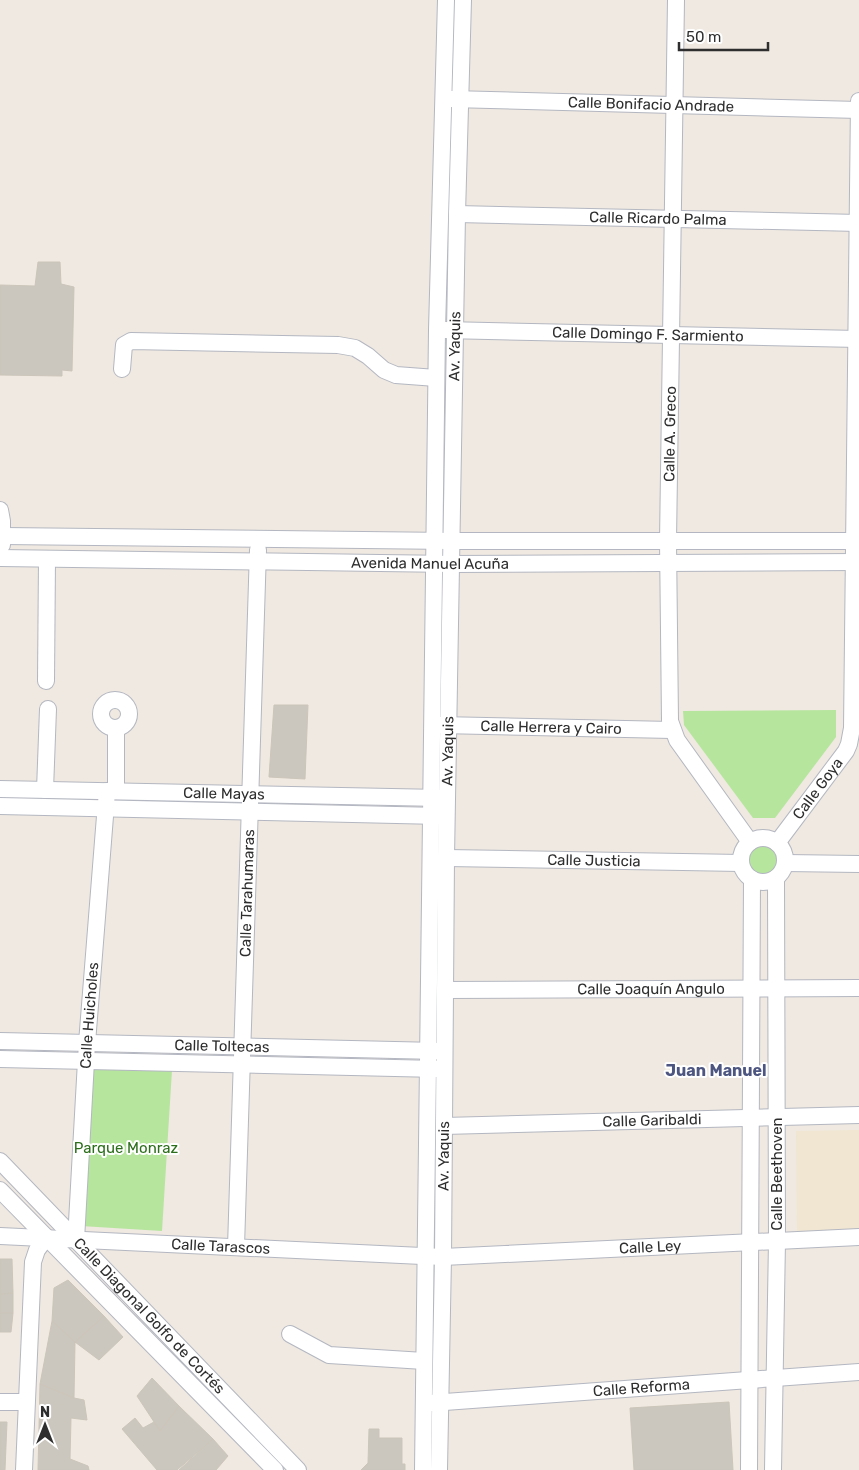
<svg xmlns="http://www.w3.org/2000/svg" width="859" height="1470" viewBox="0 0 859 1470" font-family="Rubik,sans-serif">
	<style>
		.education { fill: #f0e6d1 }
		.green { fill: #b6e59e }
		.building { fill: #cbc7bf; stroke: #cbc5ba }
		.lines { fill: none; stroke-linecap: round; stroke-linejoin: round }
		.minor-casing { stroke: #b4b7c1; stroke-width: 18 }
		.minor { stroke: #fff; stroke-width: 16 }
		.labels { text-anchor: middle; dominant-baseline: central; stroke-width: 4; stroke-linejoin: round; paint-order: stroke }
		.street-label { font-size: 15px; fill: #2e2e2e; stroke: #fff }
		.park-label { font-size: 15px; fill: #2c6e1b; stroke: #fff }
		.neighbourhood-label { font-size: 16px; font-weight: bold; fill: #4d5680; stroke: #fff }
	</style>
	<rect width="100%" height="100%" fill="#efe9e1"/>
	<path class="education" d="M859,1130V1229L797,1231L796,1131Z"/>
	<path class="green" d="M836,710V737L775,818H753L684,725L683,711Z
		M747 860a16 16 0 1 1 32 0a16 16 0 1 1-32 0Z
		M91,1065L172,1070L162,1231L81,1226Z"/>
	<path class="building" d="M38,262H60L61,284L74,287L72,371L62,370V376L0,375V285L35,286Z
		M274,705H308L305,779L269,777Z
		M0,1259H12L13,1293L0,1294Z
		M68,1280L104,1316L75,1342L52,1321L54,1288Z
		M13,1293V1313H0V1294Z
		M0,1313H13L11,1332H0Z
		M104,1316L123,1337L99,1360L75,1342Z
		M52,1321L75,1342L74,1398L40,1384Z
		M152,1378L179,1406L160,1431L137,1396Z
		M40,1384L74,1398L84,1400L87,1420L71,1418L70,1459L88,1466L89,1470H38Z
		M729,1402L733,1470H634L630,1408Z
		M179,1406L213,1439L177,1470H157L122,1429L135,1418L143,1428L154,1422L160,1431Z
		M0,1422H7L5,1470H0Z
		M369,1429H379V1438H402V1464H405V1470H361L368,1463Z
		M213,1439L228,1456L216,1470H179Z"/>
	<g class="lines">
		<g class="minor-casing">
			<g id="minor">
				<path d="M676,0L668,541L670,721L677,740L750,842"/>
				<path id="s1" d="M451,99L859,110"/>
				<path id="s2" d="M457,214L859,223"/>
				<path id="s3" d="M444,330L859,339"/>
				<path d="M122,369L124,345L131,341L338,345L355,348L368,356L384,370L396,375L436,378"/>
				<path d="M0,510L2,521V545"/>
				<path d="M3,536L451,541H859"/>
				<path id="s4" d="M0,558L452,564L859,562"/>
				<path d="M46,681L47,559"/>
				<circle cx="115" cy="714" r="14"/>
				<path id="s5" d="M439,725L672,730"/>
				<path d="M116,729V791"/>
				<path id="s6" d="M0,789L441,798"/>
				<path d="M45,790L48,709"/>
				<path d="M0,806L440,816"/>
				<circle cx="763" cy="860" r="22"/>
				<path id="s7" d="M777,843L846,751L849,744L852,728L859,101"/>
				<path id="s8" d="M446,858L741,863"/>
				<path d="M785,863L859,864"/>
				<path id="s9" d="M445,990L859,988"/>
				<path id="s10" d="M0,1041L438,1051"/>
				<path d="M0,1059L438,1069"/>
				<path id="s11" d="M444,1126L859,1115"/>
				<path id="s12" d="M0,1161L298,1470"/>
				<path d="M0,1190L275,1470"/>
				<path id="s13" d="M0,1236L443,1257L859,1237"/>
				<path id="s14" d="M76,1240L87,1043L107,791"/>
				<path id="s15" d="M236,1247L258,550"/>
				<path d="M290,1334L329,1355L424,1361"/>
				<path d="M0,1402H26"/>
				<path id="s16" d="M431,1403L859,1372"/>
				<path d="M24,1470L33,1262L37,1250L46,1238"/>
				<path d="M423,1470L437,330L446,0"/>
				<path id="s17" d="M439,1470L443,1257L446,858L457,214L463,0"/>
				<path d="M749,1470L752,879"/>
				<path d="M773,1470L777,1241L776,878"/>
			</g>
		</g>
		<use href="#minor" class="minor"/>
	</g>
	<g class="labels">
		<g class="street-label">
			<text stroke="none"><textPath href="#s1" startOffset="200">Calle Bonifacio Andrade</textPath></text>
			<text stroke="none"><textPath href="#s2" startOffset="201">Calle Ricardo Palma</textPath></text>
			<text stroke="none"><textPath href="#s3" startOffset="204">Calle Domingo F. Sarmiento</textPath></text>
			<text stroke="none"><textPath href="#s17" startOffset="1124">Av. Yaquis</textPath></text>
			<text transform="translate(670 434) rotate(-89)">Calle A. Greco</text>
			<text stroke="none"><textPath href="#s4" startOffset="430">Avenida Manuel Acuña</textPath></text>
			<text stroke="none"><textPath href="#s5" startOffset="112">Calle Herrera y Cairo</textPath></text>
			<text stroke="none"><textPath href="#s17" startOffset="719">Av. Yaquis</textPath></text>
			<text stroke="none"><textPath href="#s7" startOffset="68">Calle Goya</textPath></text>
			<text stroke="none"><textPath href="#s6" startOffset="224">Calle Mayas</textPath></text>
			<text stroke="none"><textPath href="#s8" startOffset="148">Calle Justicia</textPath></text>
			<text stroke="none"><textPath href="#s15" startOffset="354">Calle Tarahumaras</textPath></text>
			<text stroke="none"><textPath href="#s9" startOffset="206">Calle Joaquín Angulo</textPath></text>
			<text stroke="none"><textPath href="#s14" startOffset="225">Calle Huicholes</textPath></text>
			<text stroke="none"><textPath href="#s10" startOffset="222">Calle Toltecas</textPath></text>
			<text stroke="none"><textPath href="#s11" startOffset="208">Calle Garibaldi</textPath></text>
			<text stroke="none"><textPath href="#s17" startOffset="314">Av. Yaquis</textPath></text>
			<text transform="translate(777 1174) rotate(-90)">Calle Beethoven</text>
			<text stroke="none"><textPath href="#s13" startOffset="221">Calle Tarascos</textPath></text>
			<text stroke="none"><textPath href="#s13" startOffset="651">Calle Ley</textPath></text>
			<text stroke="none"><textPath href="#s12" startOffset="215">Calle Diagonal Golfo de Cortés</textPath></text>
			<text stroke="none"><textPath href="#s16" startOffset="211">Calle Reforma</textPath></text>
		</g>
		<g class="park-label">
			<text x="126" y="1148">Parque Monraz</text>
		</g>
		<g class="neighbourhood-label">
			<text x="716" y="1070">Juan Manuel</text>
		</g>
	</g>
	<g transform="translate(45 1425)" stroke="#ffffff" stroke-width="4" paint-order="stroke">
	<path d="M0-4L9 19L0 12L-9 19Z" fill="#2e2e2e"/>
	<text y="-8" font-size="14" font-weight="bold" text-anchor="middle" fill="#2e2e2e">N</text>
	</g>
	<path d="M679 42v8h89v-8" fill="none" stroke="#2e2e2e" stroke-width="2.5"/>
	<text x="686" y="42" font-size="15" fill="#2e2e2e" stroke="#ffffff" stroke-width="4" paint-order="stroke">50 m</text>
</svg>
